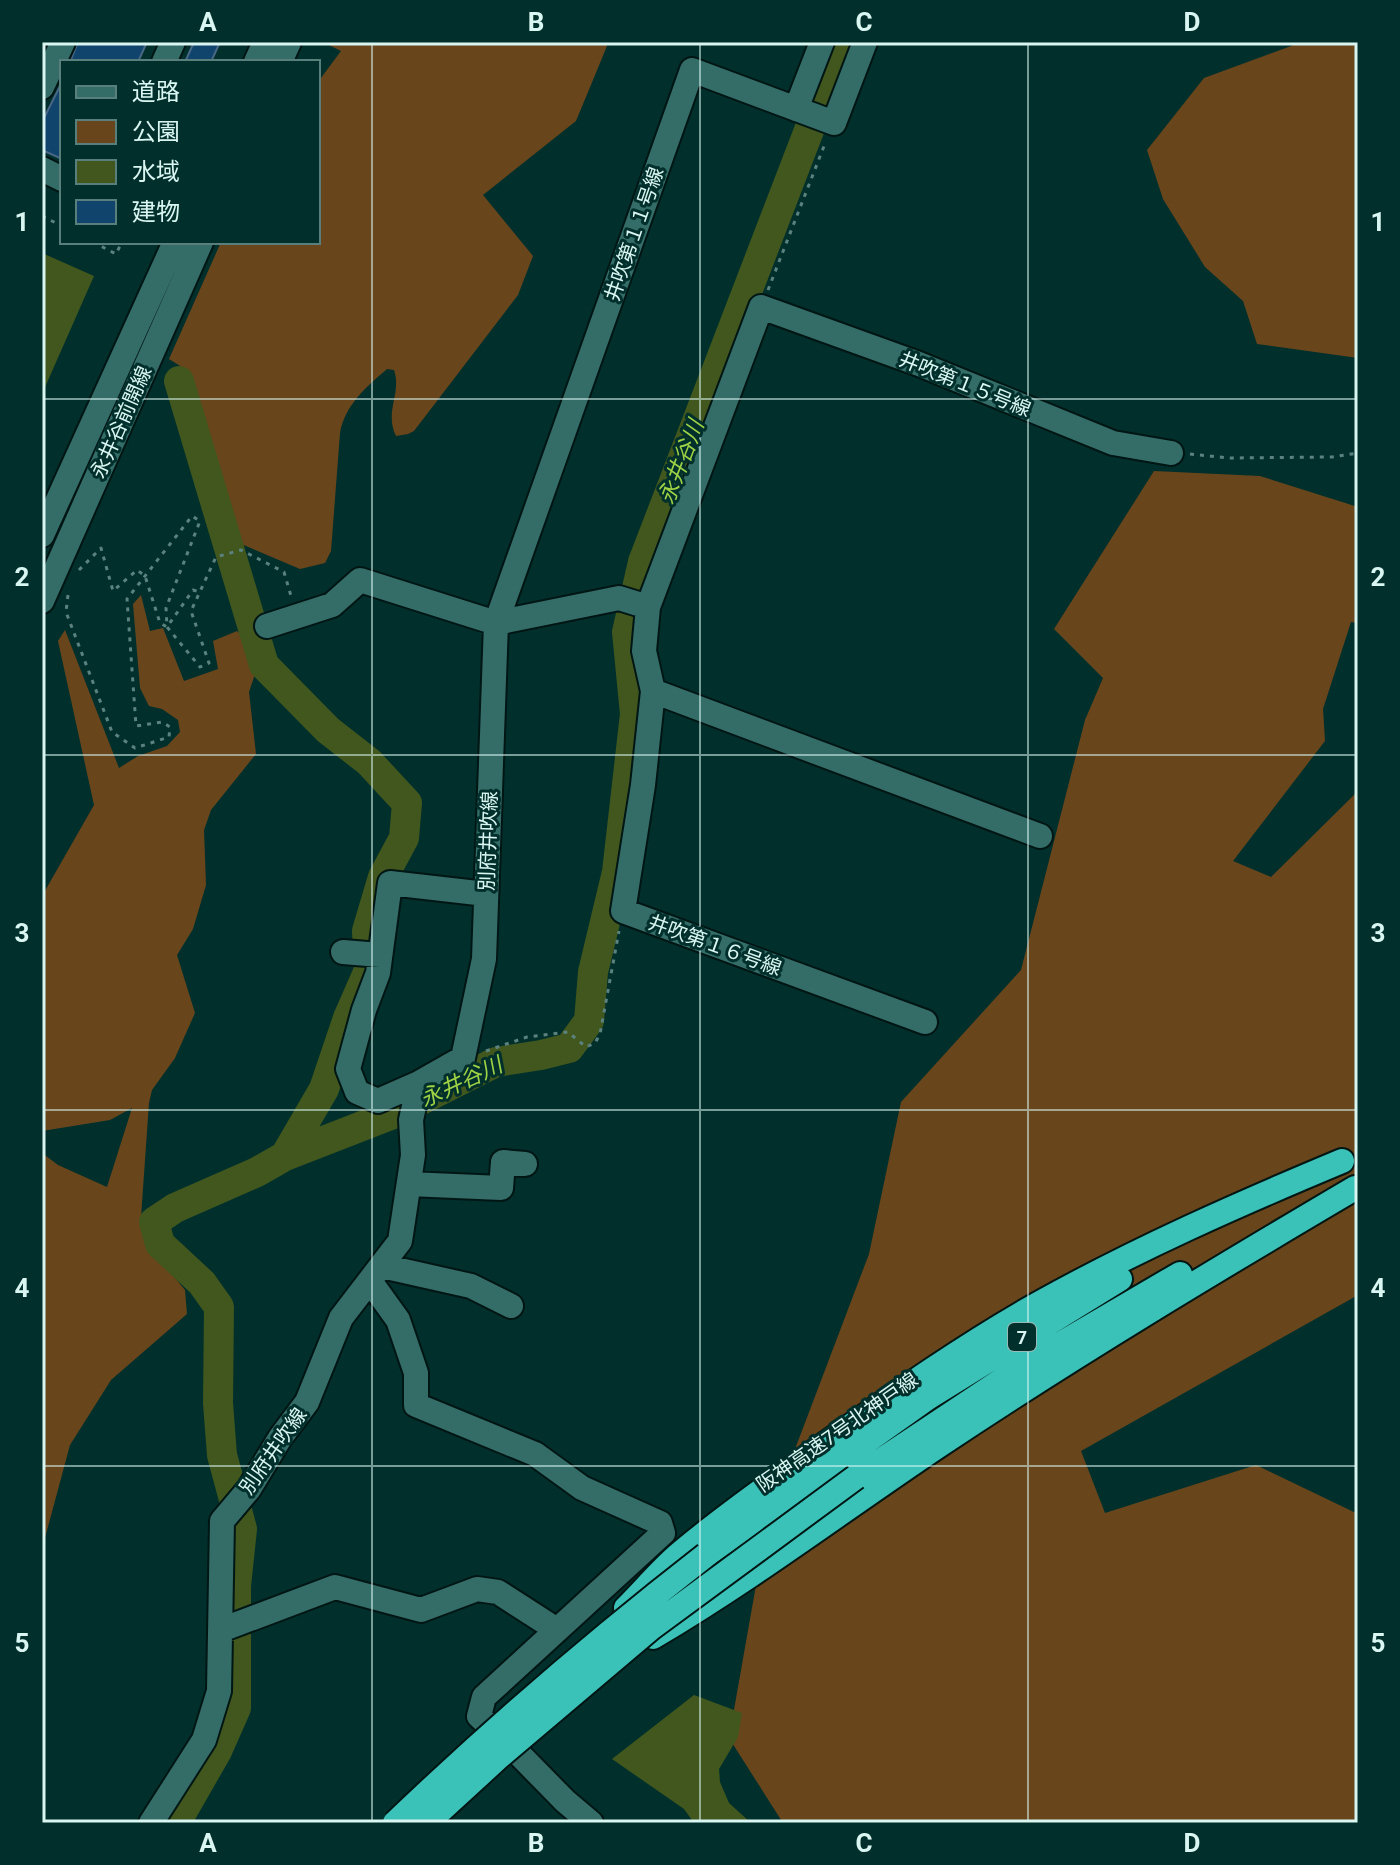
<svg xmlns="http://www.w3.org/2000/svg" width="1400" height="1865" viewBox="0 0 1400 1865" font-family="Roboto,'Noto Sans JP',sans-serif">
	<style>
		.green { fill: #69451b }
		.water { fill: #41571d }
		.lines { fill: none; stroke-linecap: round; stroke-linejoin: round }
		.river { stroke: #41571d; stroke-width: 30 }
		.building { fill: #10446d; stroke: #486785; stroke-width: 2 }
		.minor-casing { stroke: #001614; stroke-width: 28 }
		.highway-casing { stroke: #001614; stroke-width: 28 }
		.path { stroke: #5b827e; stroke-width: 3; stroke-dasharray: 4 6; stroke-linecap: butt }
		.minor { stroke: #346c67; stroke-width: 24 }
		.highway { stroke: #3bc2b8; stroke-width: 24 }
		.highway-bridge-casing { stroke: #001614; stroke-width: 28; stroke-linecap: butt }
		.highway-bridge { stroke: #3bc2b8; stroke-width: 24 }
		.grid { fill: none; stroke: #daf6f2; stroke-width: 2; stroke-opacity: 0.55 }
		.labels { text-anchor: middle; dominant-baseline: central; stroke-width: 6; stroke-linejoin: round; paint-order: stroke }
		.shield { fill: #01302c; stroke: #99bbb7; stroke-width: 2 }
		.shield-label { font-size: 18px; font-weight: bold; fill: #daf6f2 }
		.street-label { font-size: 20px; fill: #daf6f2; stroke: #01302c }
		.water-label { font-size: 22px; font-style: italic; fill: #9fd345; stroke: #01302c }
		.neatline { fill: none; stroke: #daf6f2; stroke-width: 3 }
		.grid-label { font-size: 26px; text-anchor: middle; font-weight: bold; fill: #daf6f2 }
	</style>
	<rect width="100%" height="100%" fill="#01302c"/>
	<path class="green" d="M323,42H603L607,46L576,121L483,195L533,256L518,295L414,431L408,434L396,436C384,411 402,394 394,370L387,369C366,387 345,405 340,433L331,551L325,563L300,569L234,541L185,369L169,359L221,242H318V82L341,51Z
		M1302,42H1358V358L1257,344L1243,301L1205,267L1163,199L1147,150L1204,78Z
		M1154,471L1260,476L1358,507V623L1351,622L1323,709L1325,741L1233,861L1271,877L1358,791V1295L1081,1451L1105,1513L1256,1465L1358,1514V1823H783L729,1738L767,1523L869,1254L901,1102L1021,970L1085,720L1103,678L1054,629Z
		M141,595L150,631L163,628L184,681L218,669L213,641L237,631L246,639L257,668L249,692L256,754L211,810L204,830L206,885L193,929L177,955L195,1013L175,1058L152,1090L149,1103L141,1217L161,1261L185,1290L187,1314L111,1380L70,1445L42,1549V1153L58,1165L107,1187L132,1108L110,1120L42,1131V896L94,805L58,641L65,630L119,768L138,756L167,746L180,732L178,720L162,709L149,706L140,688L133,604Z"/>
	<path class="water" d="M42,253L94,276L42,394Z
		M694,1695L742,1713L738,1737L719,1769L720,1782L729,1803L751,1823H694L684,1809L612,1759Z"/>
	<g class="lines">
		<path class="river" d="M179,381L264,665L328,730L369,762L407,803L404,838L383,877L367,931L369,970L348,1018L324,1089L285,1156
			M178,1823L182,1812L217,1751L236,1708V1586L242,1529L222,1455L218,1403L219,1307L202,1283L160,1244L154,1222L175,1208L257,1172L285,1156L393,1114L496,1062L541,1055L569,1048L589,1021L593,972L617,872L635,714L627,632L643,562L843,42"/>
	</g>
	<path class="building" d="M78,42H147L138,62H70Z
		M194,42H220L211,62H185Z
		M62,82V159L42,150V122Z"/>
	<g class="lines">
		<g class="minor-casing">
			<path id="minor" d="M164,62L173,42
				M256,62L265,42
				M280,62L289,42
				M42,87L63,42
				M796,109L822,42
				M42,169L62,179
				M42,535L175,242
				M42,601L201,242
				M267,626L332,605L360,580L496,623L619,598L648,607
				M653,691L1040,836
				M486,894L390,883L378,973L364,1010L348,1069L357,1092L378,1101L419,1083L463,1058L484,959L496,623L692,70L834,123L865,42
				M343,952L380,955
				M925,1022L623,911L643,785L653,691L644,651L648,607L761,307L919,364L1113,443L1171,453
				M409,1184L501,1188L503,1162L525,1164
				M382,1266L471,1286L511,1306
				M370,1281L398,1320L416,1373V1405L535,1454L582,1488L660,1523L663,1533L484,1697L479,1716L498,1734
				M221,1630L335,1587L421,1610L477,1589L498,1592L557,1630
				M514,1749L565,1801L591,1823
				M151,1823L204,1740L219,1691L222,1521L249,1489L280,1438L307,1402L341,1318L400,1241L413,1155L411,1120L419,1083"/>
		</g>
		<g class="highway-casing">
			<path id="highway" d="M856,1477L1026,1364L1180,1274
				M706,1555L929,1397L1120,1279
				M626,1608C643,1591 659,1572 677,1556C721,1518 770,1485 817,1450C889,1399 963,1346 1040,1303C1137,1249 1239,1204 1342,1161
				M653,1637C753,1578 845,1508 941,1444C1076,1354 1216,1270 1355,1188"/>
		</g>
		<path class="path" d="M42,216L62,226
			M93,242L116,254L122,242
			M768,290L826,141
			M1190,454L1230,458L1332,457L1358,453
			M79,570L101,548L113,591L137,570L145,576L160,623L167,627L193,590L199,592
			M68,595L66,612L112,732L135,748L169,737L170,727L162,722L136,726L127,599L192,516L200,521L166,608L167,627L200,667L209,663L191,611L216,557L241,550L284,572L291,596
			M486,1051L527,1037L568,1032L586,1047L595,1043L600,1034L619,931"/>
		<use href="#minor" class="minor"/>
		<use href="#highway" class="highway"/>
		<g class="highway-bridge-casing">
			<path id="highway-bridge" d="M395,1823C494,1728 598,1639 706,1555
				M427,1823L500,1756L651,1628L856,1477"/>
		</g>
		<use href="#highway-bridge" class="highway-bridge"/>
	</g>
	<path class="grid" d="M372,42V1823M700,42V1823M1028,42V1823M42,399H1358M42,755H1358M42,1110H1358M42,1466H1358"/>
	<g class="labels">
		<rect class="shield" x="1008" y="1323" width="28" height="28" rx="6"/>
		<g class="shield-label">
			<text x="1022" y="1337">7</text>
		</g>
		<g class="street-label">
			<text transform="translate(634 234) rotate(-71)">井吹第１１号線</text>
			<text transform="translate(965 384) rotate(22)">井吹第１５号線</text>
			<text transform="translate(121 422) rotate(-66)">永井谷前開線</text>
			<text transform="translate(488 841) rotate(-88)">別府井吹線</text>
			<text transform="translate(715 945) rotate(20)">井吹第１６号線</text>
			<text transform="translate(837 1432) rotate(-35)">阪神高速7号北神戸線</text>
			<text transform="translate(273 1451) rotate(-55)">別府井吹線</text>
		</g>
		<g class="water-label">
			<text transform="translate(681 462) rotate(-69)">永井谷川</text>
			<text transform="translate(461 1082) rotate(-25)">永井谷川</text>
		</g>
	</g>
	<rect width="1400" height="1865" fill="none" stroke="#01302c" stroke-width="88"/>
	<rect x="60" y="60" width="260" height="184" fill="#01302c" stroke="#587f7b" stroke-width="2"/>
	<rect x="76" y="86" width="40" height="12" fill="#346c67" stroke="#587f7b" stroke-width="2"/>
	<text x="132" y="100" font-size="24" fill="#daf6f2">道路</text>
	<rect x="76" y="120" width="40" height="24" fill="#69451b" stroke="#587f7b" stroke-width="2"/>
	<text x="132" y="140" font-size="24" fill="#daf6f2">公園</text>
	<rect x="76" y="160" width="40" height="24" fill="#41571d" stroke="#587f7b" stroke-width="2"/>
	<text x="132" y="180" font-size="24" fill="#daf6f2">水域</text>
	<rect x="76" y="200" width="40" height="24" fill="#10446d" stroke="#587f7b" stroke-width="2"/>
	<text x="132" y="220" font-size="24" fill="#daf6f2">建物</text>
	<rect x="44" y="44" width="1312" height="1777" class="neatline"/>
	<g class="grid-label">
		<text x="208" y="31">A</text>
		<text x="536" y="31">B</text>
		<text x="864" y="31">C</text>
		<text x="1192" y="31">D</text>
		<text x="22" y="231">1</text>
		<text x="1378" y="231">1</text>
		<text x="22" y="586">2</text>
		<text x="1378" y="586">2</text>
		<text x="22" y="942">3</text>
		<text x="1378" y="942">3</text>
		<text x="22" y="1297">4</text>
		<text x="1378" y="1297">4</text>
		<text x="22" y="1652">5</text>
		<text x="1378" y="1652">5</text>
		<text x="208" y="1852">A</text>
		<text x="536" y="1852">B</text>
		<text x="864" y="1852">C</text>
		<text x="1192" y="1852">D</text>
	</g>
</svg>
